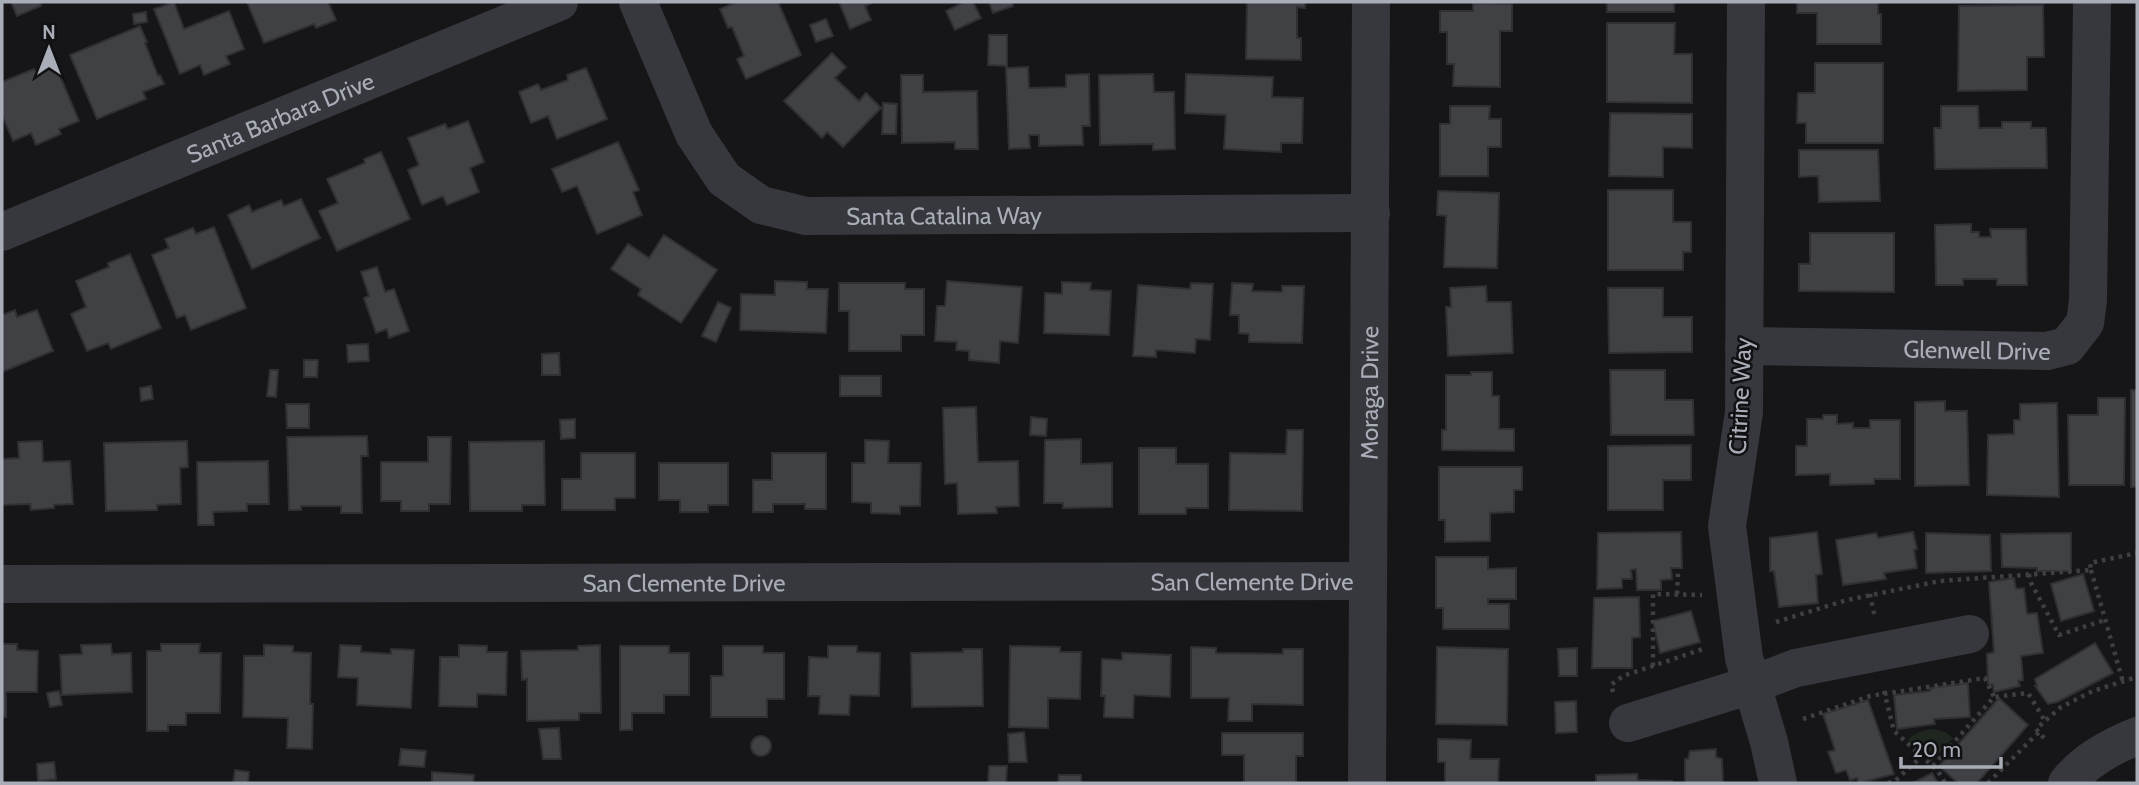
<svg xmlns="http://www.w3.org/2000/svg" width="2139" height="785" viewBox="0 0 2139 785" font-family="Cabin,sans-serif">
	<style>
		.green { fill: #1e261f }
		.building { fill: #404145; stroke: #303034; stroke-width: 2 }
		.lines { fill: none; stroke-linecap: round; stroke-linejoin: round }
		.path { stroke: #3d3f44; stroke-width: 4.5; stroke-dasharray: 3.5 5; stroke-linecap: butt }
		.minor { stroke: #37383d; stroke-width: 38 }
		.labels { text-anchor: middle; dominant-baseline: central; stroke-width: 5; stroke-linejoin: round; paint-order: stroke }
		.street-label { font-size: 24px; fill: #a8adb8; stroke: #111113 }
	</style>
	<rect width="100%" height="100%" fill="#161618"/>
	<path class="green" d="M1934,729L1945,732L1953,738L1931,762L1908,740C1916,732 1923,730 1934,729Z"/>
	<path class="building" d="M11,2H40L41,6L17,16Z
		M174,2L184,29L229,11L244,49L226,56L230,64L204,75L200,65L180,74L154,9Z
		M247,2H328L336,20L316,28L314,24L264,43Z
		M737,2H778L801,55L746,79L737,59L744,56L732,27L728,28L720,9Z
		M839,2H874L865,6L871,20L850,29Z
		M964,2H973L981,18L955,30L946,11Z
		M989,2H1012L1013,6L993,13Z
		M1247,2H1305V8L1297,7V38H1301V60L1246,59Z
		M1607,2H1674V12H1607Z
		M1797,2H1878V14H1881V44H1817V13H1797Z
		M1473,3L1512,4V31H1500V87L1453,86L1454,64H1447V32H1440V11H1473Z
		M2043,5L2044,57H2027V90L1958,91L1959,6Z
		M146,12L147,22L134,24L133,14Z
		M826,19L833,36L816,42L810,25Z
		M1607,23H1675L1674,54H1692V103L1607,102Z
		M140,26L147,42L145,43L158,76L160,75L164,84L143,92L146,99L97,119L70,55Z
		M989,35H1007V66L988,65Z
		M832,53L846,67L835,78L859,101L866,93L881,108L843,147L827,132L822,138L784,101Z
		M1815,63H1883V143H1806V123H1797L1798,93H1815Z
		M55,64L79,121L59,129L61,134L36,145L31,133L13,141L2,115V82L34,69L36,72Z
		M1028,67L1029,88L1066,87V75L1089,74L1090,126H1082L1083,145L1039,146V135H1029L1030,148L1009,149L1006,68Z
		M586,68L607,119L557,139L548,116L531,123L519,92L538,84L541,90L568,80L567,75Z
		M1153,74L1154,92H1174L1175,149L1153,150V144L1100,145L1099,75Z
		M1186,74L1273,77L1272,97L1303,98L1302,143H1281V152L1224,149L1226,115L1185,113Z
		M901,75H923V92L977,91L978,149H955V142L902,143Z
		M883,103L897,104L896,134H882Z
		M1450,106H1490L1489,119H1501V147H1488V176H1440V124H1450Z
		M1941,106H1978L1979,128H2002V122H2031V128H2046L2047,168L1935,169L1934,128H1941Z
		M1610,113L1692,114V148L1663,147V177L1609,176Z
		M468,121L484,162L470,168L479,192L447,205L443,196L422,205L408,170L419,165L408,138L445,124L448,129Z
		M618,142L639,190L633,192L642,215L597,234L577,186L562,192L552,169Z
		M1799,150H1878L1880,201L1819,202L1818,176L1799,177Z
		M381,152L410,219L337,251L319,211L338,203L327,179L365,163L364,159Z
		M1608,190H1673V222H1691V252H1683V270H1608Z
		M1438,191L1499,193L1497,268L1444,267L1446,216L1437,215Z
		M301,199L320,238L252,269L228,215L249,205L252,212L281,200L284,206Z
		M1971,224V232H1979V237H1991L1990,229H2026L2027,285H1997V279H1963V285H1936L1935,225Z
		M214,227L246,308L191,330L185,315L177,318L152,255L169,248L165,239L193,228L196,234Z
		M1810,233H1894V292L1799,291V264H1810Z
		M664,235L717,270L681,323L638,295L641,289L611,269L628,244L649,258Z
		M130,254L161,328L111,349L108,343L87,351L71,314L86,307L76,281L109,267L108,263Z
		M377,267L385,292L394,289L409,331L389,338L387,329L376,333L364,298L369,296L361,272Z
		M775,281L807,282V289H828L826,333L740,330L741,294L775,295Z
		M947,281L1022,287L1018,343L1000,341L999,363L969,360V351L956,350L957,342L935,341L937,306H945Z
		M1062,282L1091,283L1090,290L1111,291L1109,335L1044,333L1045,293L1062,294Z
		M839,283H905V289H924V335H901V351H849V311H839Z
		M1191,283L1213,284L1210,340L1196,339L1195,353L1156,350V357L1133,356L1138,285L1190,289Z
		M1232,283L1253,284L1252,291L1282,292V286H1304L1302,343L1249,342V334L1239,333V315H1230Z
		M1486,286L1487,302H1511L1513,353L1448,356L1446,307H1451L1450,288Z
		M1608,288H1663V317H1692V352L1609,353Z
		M718,302L731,308L716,342L702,336Z
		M15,310L17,317L37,310L53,351L2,372V315Z
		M368,344L369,361L348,362L347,345Z
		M559,353L560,375H542V354Z
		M304,360H318L317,377H304Z
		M270,370H278L276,397L267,396Z
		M1610,370H1665V400H1693L1694,435H1611Z
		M1471,372H1492V396H1499V429H1514V451L1442,450V430H1446V375H1471Z
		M840,376H881V396H840Z
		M151,386L153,399L141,401L140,388Z
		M2131,390H2137V487H2131Z
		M2098,398H2125L2124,485H2069L2068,415H2098Z
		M1945,401V411H1967L1969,485L1915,486V402Z
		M2057,403L2059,497L1987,495L1988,435L2014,434V420H2020V404Z
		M286,404H309V428H287Z
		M976,407L978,462L1018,461L1019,506L996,507L997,513L958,514L957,483L945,484L943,408Z
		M1823,415H1837V424L1853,423V428H1870V420H1900V479H1874V484L1830,485V474L1796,475V446H1807V419H1823Z
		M1031,417L1047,419L1046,436L1030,435Z
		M575,419V438L561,439L560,420Z
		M1287,430H1303L1302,511L1229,510L1230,453L1286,454Z
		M367,436L368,456H361L362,513H341V506H301V510H289L287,437Z
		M428,437H451L450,504H429V511H401V501H381V462H428Z
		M1081,439V464L1112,463V507L1063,508V503H1044L1045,440Z
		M865,440L889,441L888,463H921L920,506H900V514L871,513V503L852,502V463H865Z
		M42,441L43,462L70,461L73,504L54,505V508L31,510L30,504L2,505V459L19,458L18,442Z
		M187,441L188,467L180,468L181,504L157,505V510L106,511L104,443Z
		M544,441L545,505H522V511H470L469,442Z
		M1691,445V480H1663V510H1608V446Z
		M1139,448H1176V464H1208V508H1186V514H1139Z
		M581,453H635V498H615V510H562V479H581Z
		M772,453H826V509H805V504H773V512H753V480H772Z
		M268,461L269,504H247V511L213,512L214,525H198L197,462Z
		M659,463H728V505H708V512H680V500H659Z
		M1439,467H1522V490H1514V512L1490,513V541L1445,542V520H1439Z
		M1681,532L1682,568H1671L1672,579L1661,580V590H1637L1636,569L1631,570L1632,579H1622V588L1597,589L1598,533Z
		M1817,532L1822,574L1816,575L1818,603L1779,607L1774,571H1770V538Z
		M1913,532L1917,549L1914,550L1917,568L1884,573L1886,579L1843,585L1836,540L1876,533L1878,538Z
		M1926,533L1990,535L1991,571L1926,573Z
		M2071,533V571H2037V568L2002,567L2001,534Z
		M1436,557H1488V569L1516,568V599H1488V604H1509V629H1443V608H1436Z
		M2083,574L2094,611L2061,621L2051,584Z
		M2014,578L2016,589L2024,588L2027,614L2037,613L2043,653L2021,656L2023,680L2018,681L2020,686L1994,692L1993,685L1988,684L1987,654L1994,652L1989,582Z
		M1639,597L1640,637L1632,638V668H1592L1594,598Z
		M1691,611L1700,642L1660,653L1653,621Z
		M2095,643L2113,673L2057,702L2048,704L2035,686H2037L2035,679Z
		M2,644H17V650L38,651L37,692H6V717H2Z
		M111,644L112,654L131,653L132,692L62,695L60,655L82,654L81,645Z
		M161,644H200L199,653H221L220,713H186V725H168V731H147V651H161Z
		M264,645L293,646V652L311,653L310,704H313L312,749L287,748L288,718L243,717L244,656H264Z
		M340,645L361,646V652L391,654V649L414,650L411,708L357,705L358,678L338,677Z
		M459,645L487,646V652H507L506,695L477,694V707L439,706L440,657H459Z
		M600,645L601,713H579V720L527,721V679L522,680L521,651L578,650V646Z
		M620,646H669V653H689V695H664V713H632V730H620Z
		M723,646H763V653H784V699H767V717H711V676H723Z
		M828,646H857V652L880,653L879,696L850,695L849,715L819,714L820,696H808L809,657L828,658Z
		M1010,646L1060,647V652H1081L1080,699L1048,698V728L1009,727Z
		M1191,647L1216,648V653L1283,654V649H1303V705L1252,704V721H1228L1229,698H1191Z
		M1437,647L1508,649L1507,725L1436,724Z
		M1577,648V676H1559L1558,649Z
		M963,649H982L983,706L912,707L911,653L963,652Z
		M1122,653L1171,655L1170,697L1134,695L1133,718L1104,717L1105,696H1101L1102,659L1122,660Z
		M1968,683L1970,717L1934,719L1935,724L1897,729L1894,695L1930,691L1931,688Z
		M59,691L62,705L50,707L47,693Z
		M1999,698L2028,725L1977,783H1958L1939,766Z
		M1868,700L1894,774L1859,783L1857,778L1850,780L1846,770L1836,773L1828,752L1835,750L1823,714Z
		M1576,701L1577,732L1556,733L1555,702Z
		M559,728L561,759H543L539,729Z
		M1024,732L1027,762H1009L1008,734Z
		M1222,733H1303V756H1296V783H1244V755H1222Z
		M751 746a10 10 0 1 1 20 0a10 10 0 1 1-20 0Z
		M1438,739L1471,740L1470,759H1499L1498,783H1445V762H1438Z
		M401,749L426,751L424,767L399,765Z
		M1716,749V757L1722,759L1723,783H1685V759H1688L1690,751Z
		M54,762L56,779L38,781L37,764Z
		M989,766H1007L1006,783H988Z
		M235,770L249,772L248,783H233Z
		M432,772L474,775L473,783H432Z
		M1932,773L1938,783H1913Z
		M1637,774L1638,780L1672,781V783H1596V775Z
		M1059,775H1081V783H1058Z"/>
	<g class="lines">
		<path class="path" d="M2091,570L2123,682
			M2029,574L2030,581L2059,635L2105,620
			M1677,594L1678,573
			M1870,594L1875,618
			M1776,622L1847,600L1940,581L2091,570L2090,563L2137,553
			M1653,666V594L1702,595
			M1884,691L1894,731L1938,771L1945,783
			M1613,692L1611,685L1623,676L1706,648
			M1803,719L1870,696L1985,678L1994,697
			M2044,738L2036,729L2061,707L2093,691L2137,677
			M1933,766L1994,697L2028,693L2045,721
			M1888,783L1895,781L1922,756
			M1988,783L2039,732"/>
		<g class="minor">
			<path id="s1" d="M638,2L694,134L724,179L761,205L806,216L1371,213"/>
			<path d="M1746,2L1744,412L1727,526L1744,658L1769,742L1778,783"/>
			<path id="s2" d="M2,232L559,2"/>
			<path id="s3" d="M1744,346L2047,351L2067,346L2085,323L2088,300L2092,2"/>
			<path id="s4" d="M2,584L1368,581"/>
			<path d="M1628,723L1751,685L1796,668L1970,634"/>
			<path id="s5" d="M1367,783L1371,2"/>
			<path d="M2067,783C2086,760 2110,747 2137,736"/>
		</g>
	</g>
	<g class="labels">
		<g class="street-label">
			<text stroke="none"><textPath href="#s2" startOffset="301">Santa Barbara Drive</textPath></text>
			<text stroke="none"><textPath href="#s1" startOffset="427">Santa Catalina Way</textPath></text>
			<text stroke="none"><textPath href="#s3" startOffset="233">Glenwell Drive</textPath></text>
			<text stroke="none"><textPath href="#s5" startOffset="390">Moraga Drive</textPath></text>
			<text transform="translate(1740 396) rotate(-87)">Citrine Way</text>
			<text stroke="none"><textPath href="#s4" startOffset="1250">San Clemente Drive</textPath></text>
			<text stroke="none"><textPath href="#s4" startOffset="682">San Clemente Drive</textPath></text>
		</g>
	</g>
	<rect width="2139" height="785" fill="none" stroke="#a8adb8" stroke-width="7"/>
	<g transform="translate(49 49)" stroke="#111113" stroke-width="5" paint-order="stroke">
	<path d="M0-5L12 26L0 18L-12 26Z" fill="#a8adb8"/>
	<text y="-10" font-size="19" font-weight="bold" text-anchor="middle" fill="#a8adb8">N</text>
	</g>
	<path d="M1901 757v10h100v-10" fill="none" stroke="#a8adb8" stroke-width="3.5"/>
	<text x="1912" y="757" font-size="21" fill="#a8adb8" stroke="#111113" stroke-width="5" paint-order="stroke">20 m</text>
</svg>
